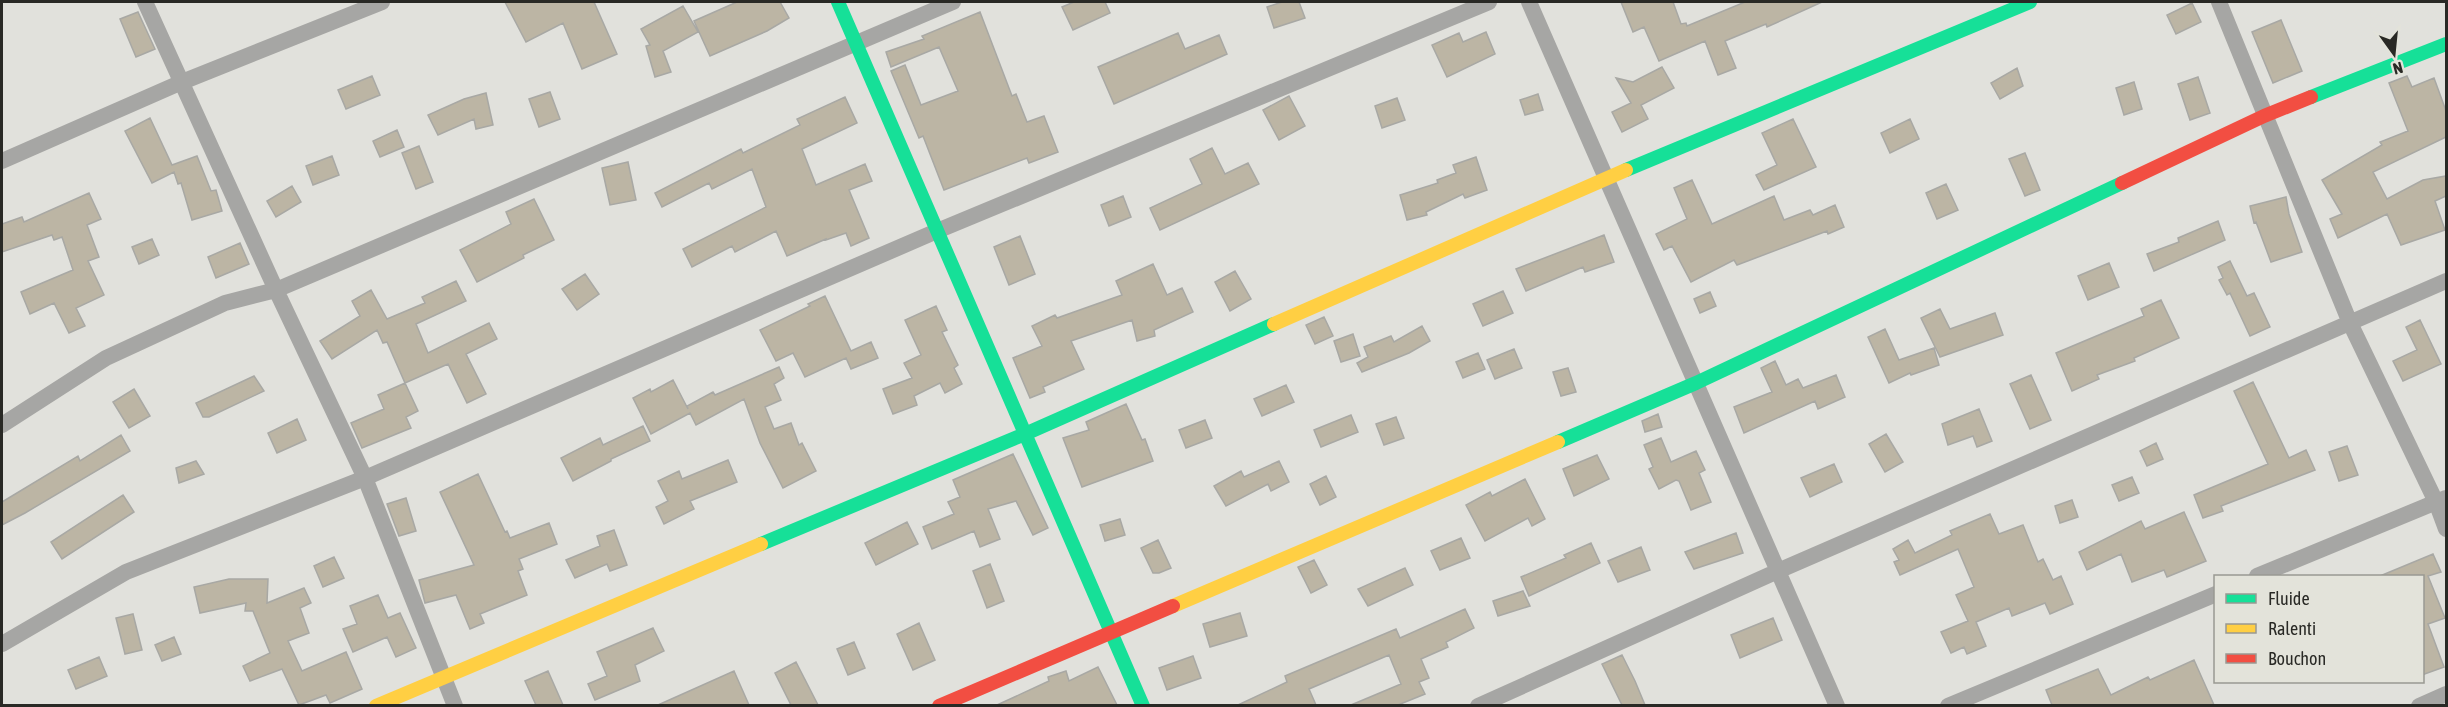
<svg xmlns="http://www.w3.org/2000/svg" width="2448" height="707" viewBox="0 0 2448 707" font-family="'Asap Condensed',sans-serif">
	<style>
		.building { fill: #bcb5a4; stroke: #a8a8a4; stroke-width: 1.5 }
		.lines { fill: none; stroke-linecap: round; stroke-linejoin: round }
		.street { stroke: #a6a6a4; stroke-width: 16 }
		.fast { stroke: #16e098; stroke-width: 14 }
		.slow { stroke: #ffcf43; stroke-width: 14 }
		.jam { stroke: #f24e42; stroke-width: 14 }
	</style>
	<rect width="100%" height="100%" fill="#e1e1dc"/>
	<path class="building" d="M505,2H594L617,54L582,69L563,23L526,42Z
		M737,2H780L789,18L767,31L710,56L694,21Z
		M1074,2H1105L1110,13L1073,30L1062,7Z
		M1282,2H1299L1305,18L1274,28L1267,7Z
		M1621,2H1673L1681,24L1686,23L1687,26L1745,2H1822L1767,27L1766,24L1725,41L1736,68L1718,75L1705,41L1659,61L1644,27L1633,32Z
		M2192,3L2201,22L2176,34L2167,15Z
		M683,6L698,32L663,51L671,72L655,77L646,46L650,45L641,29Z
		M138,12L155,49L136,57L120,19Z
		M980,12L1012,96L1016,94L1027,122L1044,116L1058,152L1029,163L1027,158L944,190L923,136L919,138L891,71L905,65L921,105L958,91L939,47L891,67L886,52L924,39L922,36Z
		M2281,20L2302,71L2273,83L2252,32Z
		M1486,32L1495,54L1447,77L1432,45L1459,33L1463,42Z
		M1178,33L1185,49L1219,35L1227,54L1114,104L1098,67Z
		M1662,67L1674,88L1641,105L1648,119L1622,132L1612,112L1631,103L1616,78L1633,82Z
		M2017,68L2023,86L2000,99L1991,83Z
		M372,76L380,95L346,109L338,90Z
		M2407,76L2412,87L2434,78L2446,111V137L2373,172L2387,199L2423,180L2446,176V196L2435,201L2445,230L2401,245L2387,214L2338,238L2330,219L2342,214L2322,180L2382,145L2380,142L2408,131L2389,83Z
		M2198,77L2210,113L2190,120L2178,84Z
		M2134,82L2142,109L2124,115L2116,88Z
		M550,92L560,119L539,127L529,99Z
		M486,93L493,125L476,129L474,119L438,135L428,115L464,99Z
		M1538,94L1543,110L1525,115L1520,100Z
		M1289,96L1305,126L1279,140L1263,110Z
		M845,97L857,123L802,149L816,185L865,164L872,181L849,190L869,238L851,246L846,233L826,240V239L787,256L776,231L735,252L732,246L692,267L683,249L766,207L752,169L712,189L709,183L662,207L655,193L741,149L743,153L800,125L797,119Z
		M1397,98L1405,120L1382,128L1375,106Z
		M150,118L172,165L197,156L211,191L216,190L222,211L192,220L181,183L178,184L174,172L152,183L125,131Z
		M1793,119L1816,167L1764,190L1756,175L1777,165L1762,133Z
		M1910,119L1919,139L1890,153L1881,133Z
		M397,130L404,147L380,157L373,141Z
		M419,146L433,182L416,189L402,153Z
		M1212,148L1225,174L1248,163L1259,184L1160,230L1150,208L1202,184L1190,159Z
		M2025,153L2040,190L2025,196L2009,159Z
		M332,156L339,175L313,185L306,166Z
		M1476,157L1487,190L1465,198L1463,194L1426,212L1427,215L1407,220L1400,195L1438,183L1437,180L1456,173L1453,165Z
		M628,162L636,200L610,205L602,168Z
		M1692,180L1712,224L1774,196L1784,220L1810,210L1813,215L1835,205L1844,227L1828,234L1827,231L1737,265L1734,260L1691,282L1672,246L1664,250L1656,234L1687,219L1674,188Z
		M1946,184L1958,210L1937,219L1926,193Z
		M292,186L301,202L276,217L267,201Z
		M89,193L101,219L87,225L99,257L88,261L104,295L76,308L85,326L69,333L54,303L30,314L21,292L73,270L62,237L54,240L52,235L2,252V224L22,217L24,222Z
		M1123,196L1131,217L1109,226L1101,205Z
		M2286,197L2289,214L2302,252L2271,262L2256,222L2254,223L2250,206Z
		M534,199L554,240L523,255L524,258L477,282L460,250L511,224L506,212Z
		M2218,221L2225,240L2154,271L2147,254L2179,242L2178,238Z
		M1604,235L1614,262L1585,272L1583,267L1526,291L1516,269Z
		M1020,236L1035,274L1009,285L994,247Z
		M152,239L159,255L139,264L132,247Z
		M240,243L249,264L216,278L208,257Z
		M2230,261L2247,296L2254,293L2270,327L2250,336L2230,293L2227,295L2219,280L2223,278L2218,267Z
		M2109,263L2119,287L2088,300L2078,276Z
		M1153,264L1167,295L1182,288L1193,312L1154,330L1155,336L1137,341L1132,320L1071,341L1084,369L1043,387L1045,392L1030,398L1013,358L1042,346L1032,326L1055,315L1057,318L1122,295L1116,281Z
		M1235,271L1251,299L1230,311L1215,282Z
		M585,274L599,294L577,310L562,289Z
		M456,281L466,301L416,324L428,353L489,323L497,339L466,354L486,394L467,403L448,364L405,383L387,342L383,343L377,330L332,359L320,341L360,316L352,301L371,290L387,319L425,303L422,297Z
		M1503,291L1513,313L1483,326L1473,304Z
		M1710,292L1716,306L1700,313L1694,299Z
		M825,296L851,351L871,342L878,358L851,369L846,358L805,377L793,353L776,361L760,330L810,306L808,304Z
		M2161,300L2179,338L2134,358L2135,361L2097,375L2099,379L2072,391L2056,353L2144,316L2141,309Z
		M936,306L947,330L942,332L958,365L954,368L962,384L945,393L940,383L914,396L917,405L893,414L883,389L912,378L904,363L921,355L905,320Z
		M1940,309L1950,329L1995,313L2003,335L1940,357L1921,318Z
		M1324,317L1333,336L1315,344L1306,325Z
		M2420,320L2441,364L2403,381L2393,361L2417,350L2406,327Z
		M1422,326L1430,341L1409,353L1362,372L1357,363L1368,357L1364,347L1391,336L1394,342Z
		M1885,329L1899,360L1934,348L1939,365L1911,375L1910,373L1889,383L1868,337Z
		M1353,334L1360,356L1341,362L1334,341Z
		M1514,349L1522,368L1495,379L1487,360Z
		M1478,353L1485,369L1463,378L1456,362Z
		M1775,361L1786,385L1798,379L1803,388L1836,375L1845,397L1818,409L1815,401L1744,433L1734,407L1772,392L1761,368Z
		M779,367L784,378L774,384L781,400L765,407L774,429L791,423L799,445L802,443L816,471L783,488L760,443L744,399L696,425L690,413L651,434L633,398L650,389L651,392L673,380L688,409L687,406L713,392L715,395Z
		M1568,368L1576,392L1561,396L1553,372Z
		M2031,375L2051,420L2030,429L2010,384Z
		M254,376L264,391L209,417H203L196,403Z
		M2253,382L2289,458L2306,450L2315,470L2221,506L2223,511L2203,518L2194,495L2268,464L2234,391Z
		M405,383L418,411L406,417L411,428L362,448L351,423L384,409L378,395Z
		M1286,385L1294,402L1262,416L1254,399Z
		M134,389L150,416L129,428L113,402Z
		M1126,404L1142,440L1145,439L1153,461L1082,487L1063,438L1089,430L1086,422Z
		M1979,409L1992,441L1977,447L1973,436L1948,445L1942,424Z
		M1658,414L1662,427L1645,432L1642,421Z
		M1351,415L1358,432L1321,447L1314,430Z
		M1396,417L1404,438L1384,445L1376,424Z
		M297,419L306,440L277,453L268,433Z
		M1205,420L1212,438L1186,448L1179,430Z
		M643,426L650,441L611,459V461L573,481L561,458L600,438L603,445Z
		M1886,434L1903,462L1885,472L1869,444Z
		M121,435L130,451L25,513L2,525V502L78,456L80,461Z
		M1661,438L1671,462L1696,451L1705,470L1699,473L1711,502L1691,510L1679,481L1676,480L1659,489L1649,469L1653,467L1644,445Z
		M2156,443L2163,459L2147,466L2140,451Z
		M2347,446L2358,475L2339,481L2329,452Z
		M1013,454L1048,528L1033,535L1016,501L988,509L1000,539L980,547L974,531L932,549L923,527L954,514L948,502L960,497L953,480Z
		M1597,455L1609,479L1574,496L1563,469Z
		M728,460L737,482L690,501L694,509L664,524L656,507L668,501L658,481L679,471L682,479Z
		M196,461L204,474L179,483L176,468Z
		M1279,461L1289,482L1271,491L1268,484L1226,506L1214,486L1241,471L1244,477Z
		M1834,464L1842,482L1810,497L1801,478Z
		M478,474L505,532L507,531L510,538L549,523L557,544L519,559L523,569L518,571L527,595L480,614L484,623L470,629L456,595L425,603L419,580L474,565L440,492Z
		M1326,476L1336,497L1320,505L1310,484Z
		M2132,477L2139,493L2119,501L2112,485Z
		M1525,479L1545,519L1532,526L1528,518L1485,541L1466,505L1490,492L1492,496Z
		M123,495L134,512L62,559L51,542Z
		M406,498L416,531L399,536L387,504Z
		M2072,500L2078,517L2060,523L2055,506Z
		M2184,512L2206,561L2167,577L2164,570L2132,582L2121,554L2087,570L2079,552L2141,521L2145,529Z
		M1990,514L1999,534L2023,525L2038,562L2043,559L2053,580L2061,576L2073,604L2050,614L2045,603L2012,616L2009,608L1976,622L1986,646L1967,654L1964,647L1951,653L1941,632L1968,621L1956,595L1974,587L1958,549L1900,575L1894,562L1899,560L1893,549L1908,540L1915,553L1952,535L1950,531Z
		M1120,519L1125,535L1105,541L1100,525Z
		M907,522L918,544L876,565L865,543Z
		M614,530L627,565L610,571L607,564L575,578L566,560L600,546L597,536Z
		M1736,533L1743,553L1694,569L1685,552Z
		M1461,538L1470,558L1440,570L1431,551Z
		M1158,540L1171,568L1159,573H1153L1141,548Z
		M1591,543L1600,563L1529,596L1521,577L1566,558L1564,555Z
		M1641,547L1650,570L1618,582L1608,561Z
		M2433,554L2441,572L2428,576L2445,618L2428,624L2444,667L2422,675V576H2380Z
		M334,557L344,578L323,587L314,566Z
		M1314,560L1327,585L1311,593L1298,567Z
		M990,564L1004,601L987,608L973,571Z
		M1405,568L1413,585L1368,606L1358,589Z
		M229,579H268L267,603L304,588L311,603L300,608L309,633L288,641L302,671L346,652L362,689L330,703L326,695L299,705L282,669L250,681L243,666L270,653L253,611H245L246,603L200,613L194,587Z
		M1523,591L1530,606L1498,616L1493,601Z
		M378,595L388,618L400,613L416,648L396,657L387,637L353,652L343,629L357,624L350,606Z
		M1465,609L1474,628L1446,642L1448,647L1421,659L1429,678L1419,682L1425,694L1398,705H1351L1401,684L1389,655L1309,689L1316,705H1238L1287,682L1285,676L1396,629L1400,638Z
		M1240,613L1247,636L1210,647L1203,624Z
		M133,614L142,650L125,654L116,618Z
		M1773,618L1782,640L1740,658L1731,635Z
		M919,623L935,660L913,670L897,634Z
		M653,628L664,651L635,665L640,681L595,700L588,684L607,676L597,652Z
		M174,637L181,654L162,661L155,645Z
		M854,642L865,668L848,675L837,649Z
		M1622,655L1635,681L1645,705H1622L1602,664Z
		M1193,656L1201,678L1167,690L1159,668Z
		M99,657L107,676L76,689L68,670Z
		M2194,660L2214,705H2052L2046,690L2098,669L2111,695L2148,677L2150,680Z
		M796,662L818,705H791L775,673Z
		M1098,667L1117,705H997L1049,681L1048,677L1066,671L1069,681Z
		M548,671L563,705H536L525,681Z
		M734,671L749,705H658Z"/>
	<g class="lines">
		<path class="street" d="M145,2L276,290L365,478L455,706
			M1529,2L1837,706
			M2219,2L2350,323L2436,502L2446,529
			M2,161L182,82L382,2
			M2,425L106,358L225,303L276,290L953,2
			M2257,576L2446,498
			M2,644L126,572L365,478L937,231L1489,2
			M1478,706L1778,571L2446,281
			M1948,706L2216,594
			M2419,706L2446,694"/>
		<path class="fast" d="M838,2L1143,706
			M2311,97L2446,44
			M1626,170L2030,2
			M1558,442L1696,383L2122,183
			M761,544L1025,434L1274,324"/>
		<path class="slow" d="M1274,324L1626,170
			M1173,606L1558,442
			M376,706L761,544"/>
		<path class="jam" d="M2122,183L2264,116L2311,97
			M939,706L1173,606"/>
	</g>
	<rect width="2448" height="707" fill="none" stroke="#292925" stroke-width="6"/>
	<rect x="2214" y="575" width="210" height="108" fill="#e3e3da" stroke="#999992" stroke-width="1.5"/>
	<rect x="2226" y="594" width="30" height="9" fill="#16e098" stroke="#999992" stroke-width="1.5"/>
	<text x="2268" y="605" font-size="18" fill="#292925">Fluide</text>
	<rect x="2226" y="624" width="30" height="9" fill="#ffcf43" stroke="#999992" stroke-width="1.5"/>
	<text x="2268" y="635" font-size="18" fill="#292925">Ralenti</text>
	<rect x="2226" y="654" width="30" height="9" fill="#f24e42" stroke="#999992" stroke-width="1.5"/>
	<text x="2268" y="665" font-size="18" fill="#292925">Bouchon</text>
	<g transform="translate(2394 54) rotate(165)" stroke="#e3e3da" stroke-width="4.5" paint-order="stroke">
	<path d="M0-4.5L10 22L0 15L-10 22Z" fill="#292925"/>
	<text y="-9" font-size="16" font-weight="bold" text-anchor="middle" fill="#292925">N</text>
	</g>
</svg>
